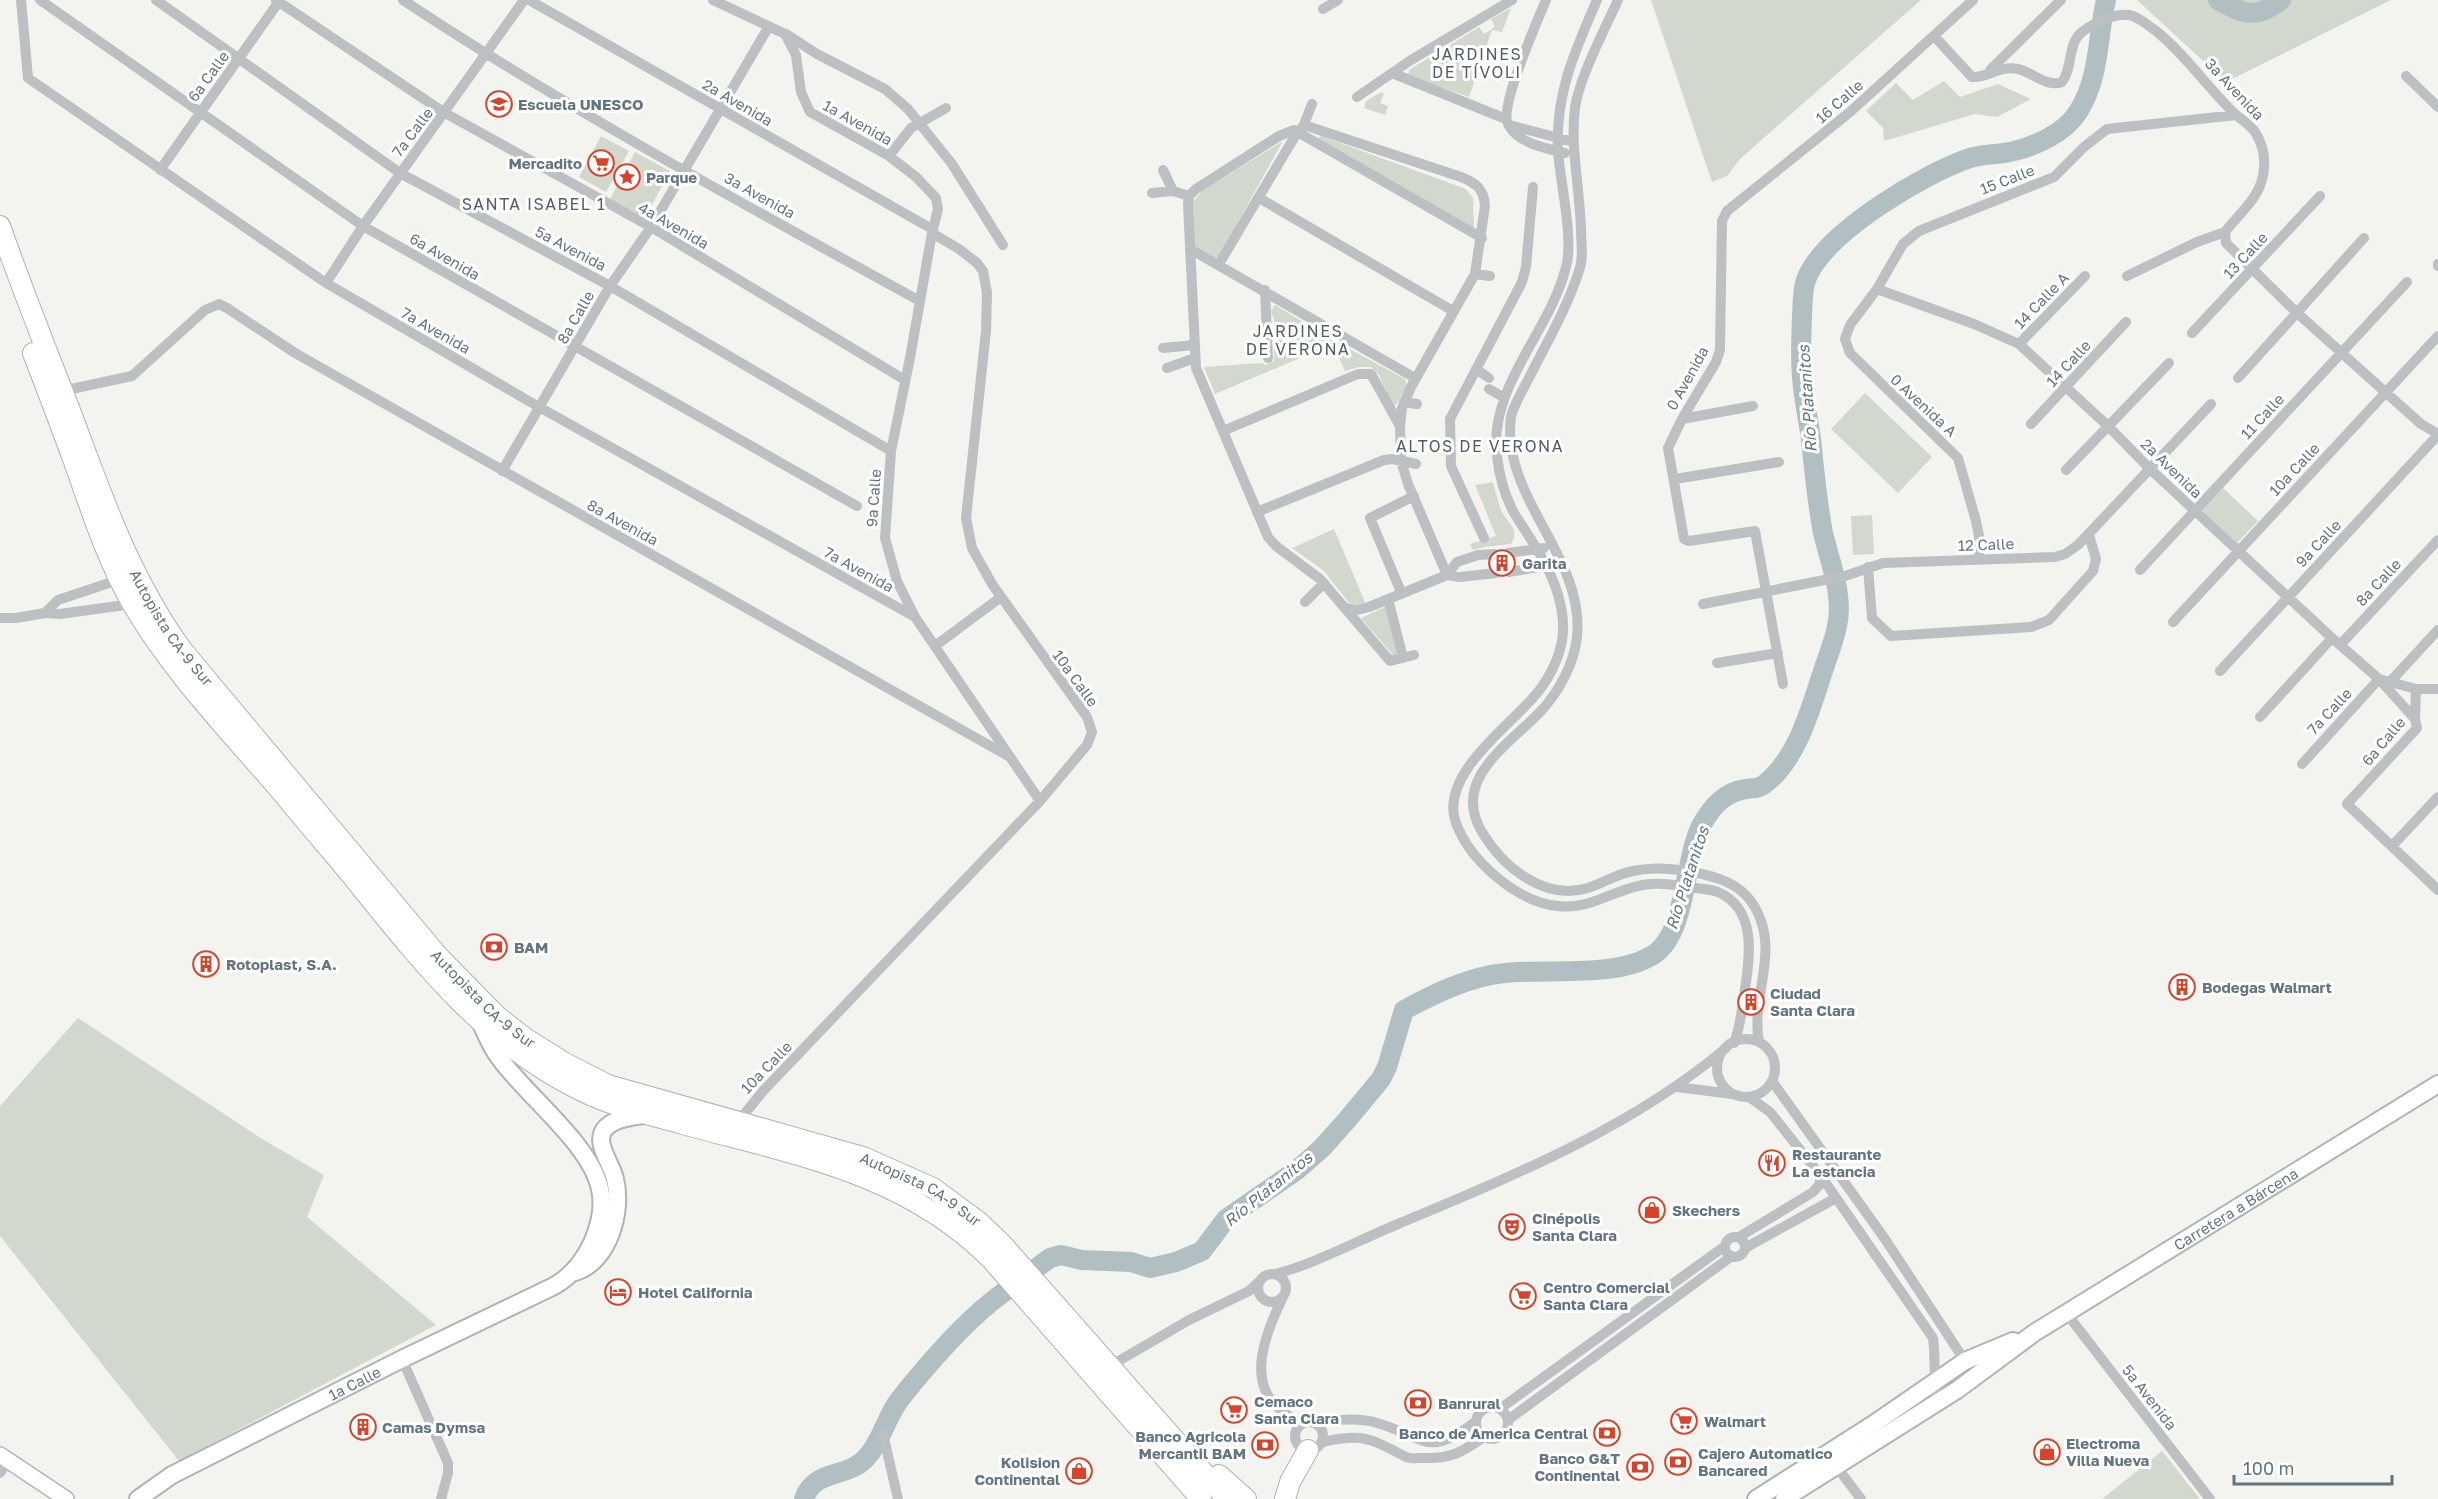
<svg xmlns="http://www.w3.org/2000/svg" width="2438" height="1499" viewBox="0 0 2438 1499" font-family="'Golos Text',sans-serif">
	<style>
		.green { fill: #d3d8cf }
		.lines { fill: none; stroke-linecap: round; stroke-linejoin: round }
		.river { stroke: #b1bfc2; stroke-width: 20 }
		.secondary-casing { stroke: #afb4b8; stroke-width: 18 }
		.primary-casing { stroke: #b0b4b7; stroke-width: 20 }
		.highway-casing { stroke: #afb3b6; stroke-width: 22 }
		.street { stroke: #bcc0c3; stroke-width: 10 }
		.secondary { stroke: #fff; stroke-width: 15 }
		.primary { stroke: #fff; stroke-width: 16 }
		.highway { stroke: #fff; stroke-width: 20 }
		.labels { text-anchor: middle; dominant-baseline: central; stroke-width: 6; stroke-linejoin: round; paint-order: stroke }
		.street-label { font-size: 15px; fill: #64757f; stroke: #fff }
		.poi-label { font-size: 15px; font-weight: bold; fill: #64757f; stroke: #fff; text-anchor: start }
		.neighbourhood-label { font-size: 16px; letter-spacing: 1.5px; fill: #525e64; stroke: #fff }
		.water-label { font-size: 16px; font-style: italic; fill: #5f777c; stroke: #fff }
	</style>
	<rect width="100%" height="100%" fill="#f3f3ef"/>
	<path class="green" d="M1651,0H1921L1741,158L1727,176L1712,182Z
		M2137,0H2391L2226,82Z
		M1511,8L1502,32L1492,30L1469,97L1408,76L1409,70L1479,27L1484,34L1495,27L1491,19Z
		M1944,81L1960,97L1998,84L2031,99L1997,117L1975,114L1884,141L1883,128L1866,111L1896,83L1913,100Z
		M1381,92L1384,94L1380,103L1388,106L1385,115L1364,108L1366,101Z
		M601,136L629,151L606,192L579,177Z
		M1321,136L1466,189L1473,198L1474,231L1317,138Z
		M1283,141L1219,256L1214,258L1194,246L1193,202L1202,191Z
		M635,152L670,171L645,218L610,199Z
		M1275,305L1331,339L1405,379L1407,386L1396,405L1392,404L1379,375L1371,367H1359L1345,371L1333,344L1215,394L1204,367L1262,363L1266,365L1274,361V319L1271,311Z
		M1865,393L1932,457L1898,493L1831,429Z
		M1493,482C1495,491 1498,501 1501,510C1506,522 1521,528 1511,544L1484,547L1473,550L1470,544L1496,536L1475,485Z
		M2223,488L2258,521L2237,543L2202,510Z
		M1872,515L1874,554L1853,555L1851,516Z
		M1334,529L1365,602L1361,605L1349,603L1324,571L1292,548Z
		M1385,607L1397,655L1394,656L1361,618Z
		M78,1018L262,1139L324,1175L307,1217L436,1325L179,1461L0,1236V1106Z
		M2162,1451L2200,1499H2102Z"/>
	<g class="lines">
		<path class="river" d="M2218,0C2243,14 2257,20 2281,0
			M804,1499C815,1468 847,1479 866,1458C882,1441 886,1417 900,1399C927,1365 957,1330 991,1302C1010,1287 1030,1273 1050,1258L1061,1255L1082,1260L1131,1262L1150,1268L1176,1262L1202,1251L1226,1219L1297,1170L1322,1148L1347,1120L1381,1079L1387,1067L1404,1010C1434,994 1470,976 1505,973C1549,968 1619,979 1656,953C1687,930 1684,857 1702,824C1712,807 1724,792 1746,789C1754,788 1759,789 1766,783C1797,758 1810,711 1822,674C1827,658 1834,642 1837,626C1844,596 1830,562 1823,533C1817,501 1814,470 1811,439C1809,424 1806,410 1804,395C1800,369 1801,342 1802,315C1803,301 1802,286 1809,273C1832,229 1922,175 1967,159C1981,154 1996,155 2010,152C2034,147 2065,133 2078,112C2100,78 2097,38 2106,0"/>
		<g class="secondary-casing">
			<path id="secondary" d="M0,1455L66,1499"/>
		</g>
		<g class="primary-casing">
			<g id="primary">
				<path d="M575,1272C609,1262 623,1211 615,1179C613,1169 606,1159 603,1149C593,1122 625,1117 644,1115"/>
				<path id="s1" d="M138,1499L172,1475L402,1359L554,1286C572,1276 583,1262 592,1243C599,1227 604,1207 600,1189C591,1144 524,1094 498,1056C491,1047 486,1034 481,1024"/>
				<path d="M1756,1499L1872,1425L1965,1361L2013,1341"/>
				<path id="s2" d="M1784,1499L1957,1390L2034,1333L2438,1084"/>
			</g>
		</g>
		<g class="highway-casing">
			<g id="highway">
				<path id="s3" d="M0,226C22,289 47,351 71,413C102,496 130,579 183,651L438,956L498,1017L525,1038L565,1063L608,1085L863,1157L933,1188L979,1222L1002,1244L1227,1499"/>
				<path d="M33,353C48,392 63,431 77,470C93,516 109,564 133,605C174,675 233,735 285,796C308,825 333,852 356,881C422,963 487,1046 584,1092C615,1107 651,1115 683,1124C796,1155 905,1173 991,1259L1201,1499"/>
				<path d="M1219,1475L1246,1499"/>
				<path d="M1285,1499L1290,1482L1308,1450"/>
			</g>
		</g>
		<path class="street" d="M21,0L28,78L326,283L539,407L915,617
			M40,0L363,226L857,506
			M156,0L400,173L610,286L891,451
			M276,0L445,113L651,227L905,380
			M403,0C569,110 745,205 920,301
			M529,0L932,229
			M713,0L785,34L796,55L801,92L810,112L889,156L916,177L936,198L938,209L932,233L910,358L891,451L885,538L897,581L915,617L1040,801
			M1546,0C1537,22 1499,107 1508,124C1518,144 1546,148 1565,153
			M1597,0C1575,51 1555,94 1558,151C1560,182 1574,239 1566,267C1550,332 1488,387 1497,456C1499,474 1504,493 1512,509C1517,519 1524,528 1530,538C1548,565 1565,600 1563,633C1561,658 1547,683 1531,700C1505,729 1439,777 1456,823C1470,861 1517,902 1558,906C1590,910 1613,890 1643,885C1659,882 1675,885 1691,887C1699,889 1710,889 1718,892C1757,909 1750,956 1745,989C1742,1007 1741,1026 1734,1043
			M1618,0C1605,29 1579,78 1575,108C1570,148 1580,189 1581,230C1581,244 1584,258 1579,271C1568,305 1550,337 1533,370C1527,383 1517,398 1512,413C1509,423 1510,436 1511,446C1521,514 1584,566 1577,637C1574,664 1559,691 1542,710C1510,744 1450,779 1482,832C1503,867 1544,901 1588,888C1603,883 1617,874 1633,871C1651,867 1669,868 1687,871C1721,877 1749,885 1761,921C1775,959 1751,1002 1759,1042
			M1323,9L1338,0
			M786,34L817,54L885,89L908,109L952,164L1003,245
			M1934,36L1972,77C1988,78 2000,65 2018,69C2032,72 2047,88 2062,82C2073,68 2067,44 2082,32C2094,23 2117,11 2133,16C2141,19 2149,26 2156,31C2186,55 2207,87 2235,114C2242,120 2250,125 2255,132C2262,143 2265,155 2264,167C2263,196 2241,211 2225,232L2226,243L2296,312L2421,424L2438,434
			M1990,70L2061,0
			M1392,73L1506,119
			M2406,76L2438,107
			M1357,97L1411,60L1512,0
			M1509,125L1574,142
			M1303,127L1307,126L1461,177C1476,183 1484,189 1485,206L1475,274L1411,387L1402,408L1400,426
			M889,156L911,128L946,108
			M160,170L280,0
			M1163,170L1173,191
			M1152,193L1173,191L1189,196
			M1259,198L1453,311
			M1190,249L1415,378
			M1219,264L1298,131L1303,127L1312,104
			M2438,264V266
			M1475,274L1490,276
			M2127,276L2197,242L2225,232
			M326,283L363,226L524,0
			M1877,289L1974,324L2019,344L2108,426L2149,468L2332,638L2379,679L2415,719
			M1265,290L1268,358
			M2192,333L2320,196
			M2019,344L2085,276
			M1163,348L1194,345
			M1167,368L1195,358
			M1476,369L1489,378
			M2238,378L2364,238
			M1489,389L1503,397
			M62,391L132,376L205,310L219,304L227,308L295,353L1008,756
			M1404,402L1417,404
			M1682,419L1753,406
			M2031,424L2126,322
			M1223,431L1358,374H1371L1400,426L1401,461L1408,484L1447,575
			M2066,470L2169,363
			M502,471L610,286L651,227L769,26
			M1675,479L1779,462
			M1257,512L1384,460L1393,459L1416,464
			M1484,538L1451,466L1450,419L1522,282L1526,267L1533,187
			M1508,553L1544,548
			M1979,558V536L1976,521L1958,458L1850,353L1845,339L1850,325L1877,289L1903,244L1919,231L2054,177L2084,147L2107,129L2236,115
			M1868,567L1872,618L1891,636L2031,627L2049,620L2093,571L2096,559L2089,535
			M2140,570L2407,282
			M1509,572L1550,565
			M1447,575L1460,577L1496,573
			M1401,592L1370,518L1414,496
			M1388,599L1403,658
			M1305,602L1324,583
			M1703,604L1845,576L1883,563L2055,557L2065,554L2078,545L2211,404
			M1345,608L1357,610L1369,607L1447,575L1457,562L1478,555L1494,554
			M45,613L58,600L121,579
			M0,618H16L45,613L60,614L132,604
			M2173,622L2438,336
			M2340,645L2438,540
			M935,646L1001,597
			M1414,655L1390,661L1320,579L1276,546L1268,537L1196,368L1188,204L1189,196L1196,189L1279,136L1294,130L1482,238
			M1717,663L1778,653
			M2220,671L2438,435
			M2389,683L2438,630
			M1783,684L1755,531L1689,541L1684,539L1668,448L1682,419L1716,362L1720,350L1722,221L1727,211L1850,112L1973,0
			M2416,689L2415,719L2417,728L2347,804L2438,890
			M2260,717L2332,638
			M2302,764L2379,679L2416,689H2438
			M2393,845L2438,797
			M1717 1068a29 29 0 1 1 58 0a29 29 0 1 1-58 0Z
			M1772,1081L1885,1239L1965,1361
			M1677,1087L1732,1094
			M1749,1097L1770,1112L1821,1176L1933,1338C1936,1360 1933,1381 1937,1402
			M737,1123L763,1091L1040,801L1087,745L1092,732L1087,717L992,584L972,548L966,518L986,331L987,293L983,271L977,263L959,249L932,233
			M1725 1247a10 10 0 1 1 20 0a10 10 0 1 1-20 0Z
			M1739,1237L1813,1192L1819,1185L1821,1176
			M1745,1248L1836,1198
			M1258 1288a14 14 0 1 1 28 0a14 14 0 1 1-28 0Z
			M1275,1274C1315,1264 1359,1240 1398,1224C1512,1176 1630,1129 1726,1048
			M1282,1299C1266,1332 1245,1383 1281,1410C1289,1416 1295,1422 1305,1422
			M2067,1314L2210,1499
			M402,1359L448,1463V1473L441,1499
			M1110,1366L1189,1320L1249,1291L1260,1281
			M1476 1423a16 16 0 1 1 32 0a16 16 0 1 1-32 0Z
			M1501,1408L1725,1246
			M1508,1420L1732,1256
			M1295 1436a14 14 0 1 1 28 0a14 14 0 1 1-28 0Z
			M1316,1423C1336,1420 1358,1417 1377,1423C1426,1437 1426,1459 1475,1422
			M883,1434L898,1499
			M1322,1442C1364,1433 1369,1438 1406,1457C1410,1459 1419,1458 1424,1458C1451,1459 1462,1452 1484,1437
			M1836,1466L1861,1499
			M0,1473L8,1460"/>
		<use href="#secondary" class="secondary"/>
		<use href="#primary" class="primary"/>
		<use href="#highway" class="highway"/>
	</g>
	<defs>
		<g id="school-ring" transform="scale(1.35)"><circle r="9.5" fill="#fff" stroke="#d7442b" stroke-width="1.5"/><path d="M0-5L7-2L0 1L-7-2ZM-4 1L0 2.5L4 1V4Q0 6-4 4Z" fill="#d7442b"/></g>
		<g id="supermarket-ring" transform="scale(1.35)"><circle r="9.5" fill="#fff" stroke="#d7442b" stroke-width="1.5"/><path d="M-6-5.5h2.5l.6 2H6L4.5 2H-2.5L-4.4-4H-6ZM-1.5 3.2a1.3 1.3 0 1 0 .1 0ZM3 3.2a1.3 1.3 0 1 0 .1 0Z" fill="#d7442b"/></g>
		<g id="sight-ring" transform="scale(1.35)"><circle r="9.5" fill="#fff" stroke="#d7442b" stroke-width="1.5"/><path d="M0-6L1.8-2.2L6-1.7L2.9 1.2L3.7 5.4L0 3.3L-3.7 5.4L-2.9 1.2L-6-1.7L-1.8-2.2Z" fill="#d7442b"/></g>
		<g id="building-ring" transform="scale(1.35)"><circle r="9.5" fill="#fff" stroke="#d7442b" stroke-width="1.5"/><path d="M-4-6H4V6H1V3H-1V6H-4ZM-2.5-4.3h1.7v1.8h-1.7ZM.8-4.3h1.7v1.8H.8ZM-2.5-1h1.7V.8h-1.7ZM.8-1h1.7V.8H.8Z" fill="#d7442b"/></g>
		<g id="bank-ring" transform="scale(1.35)"><circle r="9.5" fill="#fff" stroke="#d7442b" stroke-width="1.5"/><path d="M-6-4H6V4H-6ZM0-2.3a2.3 2.3 0 1 0 0 4.6a2.3 2.3 0 1 0 0-4.6Z" fill="#d7442b"/></g>
		<g id="restaurant-ring" transform="scale(1.35)"><circle r="9.5" fill="#fff" stroke="#d7442b" stroke-width="1.5"/><path d="M-5-6h1v4h1v-4h1v4h1v-4h1v5L-1.5 .5V6h-2V.5L-5-1ZM5-6V6H3V1.5H1.5Q1.5-4 5-6Z" fill="#d7442b"/></g>
		<g id="shop-ring" transform="scale(1.35)"><circle r="9.5" fill="#fff" stroke="#d7442b" stroke-width="1.5"/><path d="M-5-2.5h2.3a2.7 3.5 0 0 1 5.4 0H5L5.5 6h-11ZM-1.5-2.5h3a1.5 2.3 0 0 0-3 0Z" fill="#d7442b"/></g>
		<g id="theatre-ring" transform="scale(1.35)"><circle r="9.5" fill="#fff" stroke="#d7442b" stroke-width="1.5"/><path d="M-5-5.5Q0-4 5-5.5V0Q5 5 0 6Q-5 5-5 0ZM-3.3-2.5H-1v1.5H-3.3ZM1-2.5H3.3v1.5H1ZM-2.8 1Q0 5.5 2.8 1Z" fill="#d7442b"/></g>
		<g id="hotel-ring" transform="scale(1.35)"><circle r="9.5" fill="#fff" stroke="#d7442b" stroke-width="1.5"/><path d="M-6-4.5h1.5V1H6V5H4.5V3h-9V5H-6ZM-4 0a1.8 1.8 0 1 1 3.6 0ZM.5 0V-2.5h3Q6-2.5 6 0Z" fill="#d7442b"/></g>
	</defs>
	<g fill-rule="evenodd">
		<use href="#school-ring" x="499" y="104"/>
		<use href="#supermarket-ring" x="601" y="163"/>
		<use href="#sight-ring" x="627" y="177"/>
		<use href="#building-ring" x="1502" y="563"/>
		<use href="#bank-ring" x="494" y="947"/>
		<use href="#building-ring" x="206" y="964"/>
		<use href="#building-ring" x="2182" y="987"/>
		<use href="#building-ring" x="1751" y="1002"/>
		<use href="#restaurant-ring" x="1772" y="1163"/>
		<use href="#shop-ring" x="1652" y="1210"/>
		<use href="#theatre-ring" x="1512" y="1227"/>
		<use href="#hotel-ring" x="618" y="1292"/>
		<use href="#supermarket-ring" x="1523" y="1296"/>
		<use href="#bank-ring" x="1418" y="1403"/>
		<use href="#supermarket-ring" x="1234" y="1410"/>
		<use href="#supermarket-ring" x="1684" y="1421"/>
		<use href="#building-ring" x="363" y="1427"/>
		<use href="#bank-ring" x="1607" y="1433"/>
		<use href="#bank-ring" x="1265" y="1445"/>
		<use href="#shop-ring" x="2047" y="1452"/>
		<use href="#bank-ring" x="1678" y="1462"/>
		<use href="#bank-ring" x="1640" y="1467"/>
		<use href="#shop-ring" x="1079" y="1471"/>
	</g>
	<g class="labels">
		<g class="street-label">
			<text transform="translate(208 76) rotate(-54)">6a Calle</text>
			<text transform="translate(2235 89) rotate(47)">3a Avenida</text>
			<text transform="translate(1839 101) rotate(-41)">16 Calle</text>
			<text transform="translate(738 102) rotate(30)">2a Avenida</text>
			<text transform="translate(858 122) rotate(29)">1a Avenida</text>
			<text transform="translate(412 132) rotate(-53)">7a Calle</text>
			<text transform="translate(2007 179) rotate(-21)">15 Calle</text>
			<text transform="translate(760 195) rotate(29)">3a Avenida</text>
			<text transform="translate(674 225) rotate(30)">4a Avenida</text>
			<text transform="translate(571 248) rotate(28)">5a Avenida</text>
			<text transform="translate(2245 255) rotate(-47)">13 Calle</text>
			<text transform="translate(445 256) rotate(30)">6a Avenida</text>
			<text transform="translate(2041 300) rotate(-46)">14 Calle A</text>
			<text transform="translate(575 317) rotate(-60)">8a Calle</text>
			<text transform="translate(436 330) rotate(30)">7a Avenida</text>
			<text transform="translate(2068 363) rotate(-47)">14 Calle</text>
			<text transform="translate(1687 378) rotate(-61)">0 Avenida</text>
			<text transform="translate(1924 405) rotate(43)">0 Avenida A</text>
			<text transform="translate(2262 416) rotate(-47)">11 Calle</text>
			<text transform="translate(2172 468) rotate(44)">2a Avenida</text>
			<text transform="translate(2294 469) rotate(-47)">10a Calle</text>
			<text transform="translate(873 498) rotate(-86)">9a Calle</text>
			<text transform="translate(623 522) rotate(29)">8a Avenida</text>
			<text transform="translate(2318 543) rotate(-47)">9a Calle</text>
			<text transform="translate(1986 544) rotate(-2)">12 Calle</text>
			<text transform="translate(859 569) rotate(29)">7a Avenida</text>
			<text transform="translate(2378 582) rotate(-47)">8a Calle</text>
			<text stroke="none"><textPath href="#s3" startOffset="438">Autopista CA-9 Sur</textPath></text>
			<text transform="translate(1076 678) rotate(54)">10a Calle</text>
			<text transform="translate(2329 711) rotate(-47)">7a Calle</text>
			<text transform="translate(2383 741) rotate(-50)">6a Calle</text>
			<text stroke="none"><textPath href="#s3" startOffset="924">Autopista CA-9 Sur</textPath></text>
			<text transform="translate(766 1067) rotate(-46)">10a Calle</text>
			<text stroke="none"><textPath href="#s3" startOffset="1408">Autopista CA-9 Sur</textPath></text>
			<text stroke="none"><textPath href="#s2" startOffset="537">Carretera a Bárcena</textPath></text>
			<text stroke="none"><textPath href="#s1" startOffset="246">1a Calle</textPath></text>
			<text transform="translate(2150 1397) rotate(52)">5a Avenida</text>
		</g>
		<g class="poi-label">
			<text x="518" y="104">Escuela UNESCO</text>
			<text x="582" y="163" text-anchor="end">Mercadito</text>
			<text x="646" y="177">Parque</text>
			<text x="1522" y="563">Garita</text>
			<text x="514" y="947">BAM</text>
			<text x="226" y="964">Rotoplast, S.A.</text>
			<text x="2202" y="987">Bodegas Walmart</text>
			<text x="1770" y="993">Ciudad<tspan x="1770" dy="17">Santa Clara</tspan></text>
			<text x="1792" y="1154">Restaurante<tspan x="1792" dy="17">La estancia</tspan></text>
			<text x="1672" y="1210">Skechers</text>
			<text x="1532" y="1218">Cinépolis<tspan x="1532" dy="17">Santa Clara</tspan></text>
			<text x="1543" y="1287">Centro Comercial<tspan x="1543" dy="17">Santa Clara</tspan></text>
			<text x="638" y="1292">Hotel California</text>
			<text x="1254" y="1401">Cemaco<tspan x="1254" dy="17">Santa Clara</tspan></text>
			<text x="1438" y="1403">Banrural</text>
			<text x="1704" y="1421">Walmart</text>
			<text x="382" y="1427">Camas Dymsa</text>
			<text x="1588" y="1433" text-anchor="end">Banco de America Central</text>
			<text x="1246" y="1436" text-anchor="end">Banco Agricola<tspan x="1246" dy="17">Mercantil BAM</tspan></text>
			<text x="2066" y="1443">Electroma<tspan x="2066" dy="17">Villa Nueva</tspan></text>
			<text x="1698" y="1453">Cajero Automatico<tspan x="1698" dy="17">Bancared</tspan></text>
			<text x="1620" y="1458" text-anchor="end">Banco G&amp;T<tspan x="1620" dy="17">Continental</tspan></text>
			<text x="1060" y="1462" text-anchor="end">Kolision<tspan x="1060" dy="17">Continental</tspan></text>
		</g>
		<g class="neighbourhood-label">
			<text x="1477" y="54">JARDINES<tspan x="1477" dy="18">DE TÍVOLI</tspan></text>
			<text x="534" y="204">SANTA ISABEL 1</text>
			<text x="1298" y="331">JARDINES<tspan x="1298" dy="18">DE VERONA</tspan></text>
			<text x="1480" y="446">ALTOS DE VERONA</text>
		</g>
		<g class="water-label">
			<text transform="translate(1807 399) rotate(-94)">Río Platanitos</text>
			<text transform="translate(1687 878) rotate(-72)">Río Platanitos</text>
			<text transform="translate(1268 1189) rotate(-39)">Río Platanitos</text>
		</g>
	</g>
	<path d="M2234 1475v9h158v-9" fill="none" stroke="#64757f" stroke-width="3"/>
	<text x="2243" y="1475" font-size="18" fill="#64757f" stroke="#ffffff" stroke-width="4.5" paint-order="stroke">100 m</text>
</svg>
